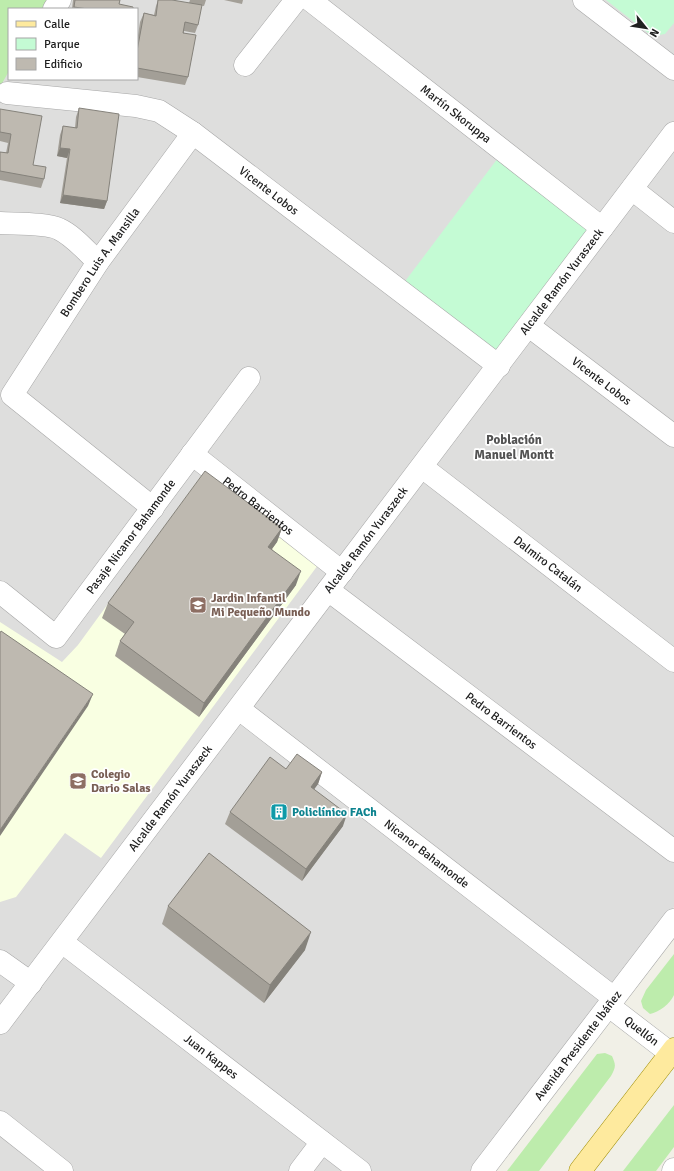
<svg xmlns="http://www.w3.org/2000/svg" width="674" height="1171" viewBox="0 0 674 1171" font-family="Signika,sans-serif">
	<style>
		.residential { fill: #dededd; fill-rule: evenodd }
		.education { fill: #f9ffe2 }
		.grass { fill: #bdecac }
		.park { fill: #c4fbd4 }
		.lines { fill: none; stroke-linecap: round; stroke-linejoin: round }
		.minor-casing { stroke: #a7a7a7; stroke-width: 23 }
		.tertiary-casing { stroke: #a7a7a7; stroke-width: 23 }
		.primary-casing { stroke: #9d8b00; stroke-width: 23 }
		.minor { stroke: #fff; stroke-width: 22 }
		.tertiary { stroke: #fff; stroke-width: 22 }
		.primary { stroke: #feea9e; stroke-width: 22 }
		.wall { fill: #a39f97 }
		.shaded-wall { fill: #85827b }
		.building { fill: #beb9b0; stroke: #85827b }
		.labels { text-anchor: middle; dominant-baseline: central; stroke-width: 3.5; stroke-linejoin: round; paint-order: stroke }
		.street-label { font-size: 12px; fill: #202020; stroke: #fff }
		.education-label { font-size: 12px; font-weight: bold; fill: #785e54; stroke: #fff; text-anchor: start }
		.culture-label { font-size: 12px; font-weight: bold; fill: #0d838f; stroke: #fff; text-anchor: start }
		.neighbourhood-label { font-size: 13px; font-weight: bold; fill: #535353; stroke: #fff }
	</style>
	<rect width="100%" height="100%" fill="#f1f0e7"/>
	<path class="residential" d="M0,0H674V907L471,1171H0ZM9,9H137V79H9Z"/>
	<path class="education" d="M201,476L318,565L101,858L65,833L16,897L0,902V622L62,662L78,645Z"/>
	<path class="grass" d="M0,0H50L45,9H9V71L0,87Z
		M674,954C674,961 674,990 674,995C670,1004 659,1012 650,1014L643,1008L641,1001L646,990Z
		M605,1053L612,1056C616,1065 616,1067 611,1076L539,1171H507L597,1054Z
		M674,1105V1147L656,1171H623Z"/>
	<path class="park" d="M606,0H674V23L665,34L652,36Z
		M498,158L593,231L497,356L403,284Z"/>
	<g class="lines">
		<g class="minor-casing">
			<g id="minor">
				<path id="s1" d="M310,0L602,228"/>
				<path d="M584,0L674,69"/>
				<path d="M54,9L60,0"/>
				<path d="M245,65L296,0"/>
				<path id="s2" d="M7,93L136,106L159,111L193,133L499,366"/>
				<path d="M632,189L674,222"/>
				<path d="M0,223C14,224 48,223 59,229C74,236 86,251 98,262"/>
				<path id="s3" d="M529,326L674,436"/>
				<path id="s4" d="M192,454L342,572"/>
				<path id="s5" d="M422,467L674,661"/>
				<path id="s6" d="M153,508L12,395L98,262L193,133"/>
				<path id="s7" d="M328,590L674,851"/>
				<path id="s8" d="M0,592L56,637L249,378"/>
				<path id="s9" d="M239,709L614,998"/>
				<path id="s10" d="M62,942L360,1171"/>
				<path d="M0,961L31,983"/>
				<path id="s11" d="M0,1023L674,133"/>
				<path d="M0,1122L62,1171"/>
				<path d="M300,1171L322,1142"/>
			</g>
		</g>
		<g class="tertiary-casing">
			<g id="tertiary">
				<path id="s12" d="M609,1006L674,1056"/>
				<path id="s13" d="M482,1171L674,920"/>
				<path d="M673,1171L674,1169"/>
			</g>
		</g>
		<g class="primary-casing">
			<path id="primary" d="M580,1171L674,1049"/>
		</g>
		<use href="#minor" class="minor"/>
		<use href="#tertiary" class="tertiary"/>
		<use href="#primary" class="primary"/>
	</g>
	<path class="wall" d="M73,0H120L119,4L133,9H72Z
		M158,0H172L198,25L195,33L184,31L188,77L185,85L137,77V42L140,22L144,13L154,15L156,6Z
		M190,0H206L204,6L189,3Z
		M224,0H243L242,4Z
		M79,108L107,201L104,209L60,203L67,158L57,156L60,135L63,126L75,128L76,117Z
		M0,110L33,165L44,179L41,188L0,180V152L6,153L8,143L0,141Z
		M282,528L277,542L272,549L296,585L199,717L115,656L120,641L125,634L102,618L108,603Z
		M322,772L318,784L314,789L343,826L302,881L225,824L230,812Z
		M168,906L305,950L264,1003L162,924Z"/>
	<path class="shaded-wall" d="M60,148L70,149L67,158L57,156Z
		M63,195L107,201L104,209L60,203Z
		M282,528L277,542L263,561L268,547Z
		M301,571L296,585L199,717L204,703Z
		M93,694L88,706L0,836V830Z
		M322,772L318,784L307,799L311,787Z
		M347,814L343,826L302,881L306,869Z
		M311,932L305,950L264,1003L270,985Z"/>
	<path class="building" d="M75,0H120L119,4L133,7V9H88L74,7Z
		M158,0H172L202,5L198,25L185,22L183,33L196,35L188,77L137,68V51L144,13L156,16Z
		M79,108L119,114L107,201L63,195L70,149L60,148L63,126L77,128Z
		M0,109L42,116L33,165L46,167L44,179L0,171V152L8,153L11,134L0,132Z
		M205,471L282,528L268,547L301,571L204,703L120,641L134,622L108,603Z
		M1,631L93,694L0,830V633Z
		M297,754L322,772L311,787L347,814L306,869L230,812L270,757L286,769Z
		M209,853L311,932L270,985L168,906Z"/>
	<defs>
		<g id="school-square" transform="scale(0.9)"><rect x="-9" y="-9" width="18" height="18" rx="4" fill="#8d6e63" stroke="#fff"/><path d="M0-5L7-2L0 1L-7-2ZM-4 1L0 2.5L4 1V4Q0 6-4 4Z" fill="#fff"/></g>
		<g id="building-square" transform="scale(0.9)"><rect x="-9" y="-9" width="18" height="18" rx="4" fill="#0f9aa8" stroke="#fff"/><path d="M-4-6H4V6H1V3H-1V6H-4ZM-2.5-4.3h1.7v1.8h-1.7ZM.8-4.3h1.7v1.8H.8ZM-2.5-1h1.7V.8h-1.7ZM.8-1h1.7V.8H.8Z" fill="#fff"/></g>
	</defs>
	<g fill-rule="evenodd">
		<use href="#school-square" x="198" y="605"/>
		<use href="#school-square" x="78" y="781"/>
		<use href="#building-square" x="279" y="812"/>
	</g>
	<g class="labels">
		<g class="street-label">
			<text stroke="none"><textPath href="#s1" startOffset="185">Martín Skoruppa</textPath></text>
			<text stroke="none"><textPath href="#s2" startOffset="289">Vicente Lobos</textPath></text>
			<text stroke="none"><textPath href="#s6" startOffset="340">Bombero Luis A. Mansilla</textPath></text>
			<text stroke="none"><textPath href="#s11" startOffset="930">Alcalde Ramón Yuraszeck</textPath></text>
			<text stroke="none"><textPath href="#s3" startOffset="91">Vicente Lobos</textPath></text>
			<text stroke="none"><textPath href="#s4" startOffset="84">Pedro Barrientos</textPath></text>
			<text stroke="none"><textPath href="#s8" startOffset="197">Pasaje Nicanor Bahamonde</textPath></text>
			<text stroke="none"><textPath href="#s11" startOffset="606">Alcalde Ramón Yuraszeck</textPath></text>
			<text stroke="none"><textPath href="#s5" startOffset="159">Dalmiro Catalán</textPath></text>
			<text stroke="none"><textPath href="#s7" startOffset="217">Pedro Barrientos</textPath></text>
			<text stroke="none"><textPath href="#s11" startOffset="282">Alcalde Ramón Yuraszeck</textPath></text>
			<text stroke="none"><textPath href="#s9" startOffset="237">Nicanor Bahamonde</textPath></text>
			<text stroke="none"><textPath href="#s12" startOffset="41">Quellón</textPath></text>
			<text stroke="none"><textPath href="#s13" startOffset="158">Avenida Presidente Ibáñez</textPath></text>
			<text stroke="none"><textPath href="#s10" startOffset="188">Juan Kappes</textPath></text>
		</g>
		<g class="education-label">
			<text x="211" y="598">Jardin Infantil<tspan x="211" dy="14">Mi Pequeño Mundo</tspan></text>
			<text x="91" y="774">Colegio<tspan x="91" dy="14">Dario Salas</tspan></text>
		</g>
		<g class="culture-label">
			<text x="292" y="812">Policlínico FACh</text>
		</g>
		<g class="neighbourhood-label">
			<text x="514" y="440">Población<tspan x="514" dy="15">Manuel Montt</tspan></text>
		</g>
	</g>
	<rect x="8" y="8" width="130" height="72" fill="#ffffff" stroke="#a6a6a6"/>
	<rect x="16" y="21" width="20" height="6" fill="#feea9e" stroke="#a6a6a6"/>
	<text x="44" y="28" font-size="12" fill="#202020">Calle</text>
	<rect x="16" y="38" width="20" height="12" fill="#c4fbd4" stroke="#a6a6a6"/>
	<text x="44" y="48" font-size="12" fill="#202020">Parque</text>
	<rect x="16" y="58" width="20" height="12" fill="#beb9b0" stroke="#a6a6a6"/>
	<text x="44" y="68" font-size="12" fill="#202020">Edificio</text>
	<g transform="translate(646 28) rotate(120)" stroke="#ffffff" stroke-width="3" paint-order="stroke">
	<path d="M0-3L7 15L0 10L-7 15Z" fill="#202020"/>
	<text y="-6" font-size="11" font-weight="bold" text-anchor="middle" fill="#202020">N</text>
	</g>
</svg>
